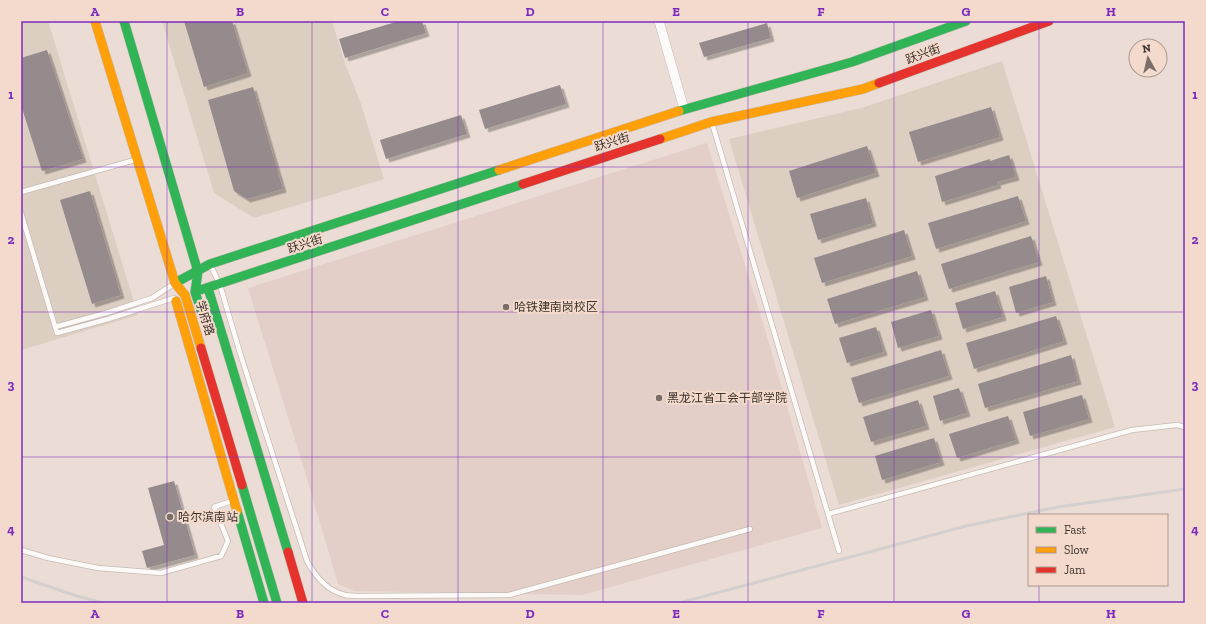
<svg xmlns="http://www.w3.org/2000/svg" width="1206" height="624" viewBox="0 0 1206 624" font-family="'Zilla Slab','Noto Sans SC',serif">
	<style>
		.commercial { fill: #ddcec2 }
		.education { fill: #e3cfc8 }
		.building { fill: #958a8c; filter: url(#shadow) }
		.lines { fill: none; stroke-linecap: round; stroke-linejoin: round }
		.lane-casing { stroke: #c5bbb4; stroke-width: 6 }
		.street-casing { stroke: #c5bbb4; stroke-width: 10 }
		.fast-casing { stroke: #c5bbb4; stroke-width: 10 }
		.slow-casing { stroke: #c5bbb4; stroke-width: 10 }
		.jam-casing { stroke: #c5bbb4; stroke-width: 10 }
		.lane { stroke: #fcfaf9; stroke-width: 4.5 }
		.street { stroke: #fcfaf9; stroke-width: 9 }
		.fast { stroke: #30b455; stroke-width: 9 }
		.slow { stroke: #ff9f0a; stroke-width: 9 }
		.jam { stroke: #e5322d; stroke-width: 9 }
		.rail { stroke: #d4d0ce; stroke-width: 3 }
		.grid { fill: none; stroke: #7b2cbf; stroke-width: 1; stroke-opacity: 0.55 }
		.poi-dot { fill: #7a6e68; stroke: #f4dacc; stroke-width: 1.5 }
		.labels { text-anchor: middle; dominant-baseline: central; stroke-width: 4; stroke-linejoin: round; paint-order: stroke }
		.street-label { font-size: 12px; fill: #3d332e; stroke: #f4dacc }
		.poi-label { font-size: 12px; fill: #3d332e; stroke: #f4dacc; text-anchor: start }
		.neatline { fill: none; stroke: #7b2cbf; stroke-width: 1.5 }
		.grid-label { font-size: 13px; text-anchor: middle; font-weight: bold; fill: #7b2cbf }
	</style>
	<defs>
		<filter id="shadow"><feDropShadow dx="3.5" dy="3.5" stdDeviation="0" flood-color="#0004"/></filter>
	</defs>
	<rect width="100%" height="100%" fill="#ebddd5"/>
	<path class="commercial" d="M21,21H48L138,315L21,350Z
		M162,21H332L345,63L361,104L384,179L254,218L214,193Z
		M1002,61L1115,427L839,505L729,139L861,108Z"/>
	<path class="education" d="M707,143L764,326L822,528L582,595L355,591L338,584L304,469L248,288Z"/>
	<path class="building" d="M184,21H232L248,73L204,87Z
		M399,21H422L426,33L345,58L339,39Z
		M767,23L771,38L704,57L699,43Z
		M47,50L83,159L42,171L21,105V58Z
		M560,85L566,104L485,129L479,110Z
		M253,87L283,189L247,199L234,191L208,100Z
		M991,107L1000,137L918,162L909,132Z
		M461,115L467,134L386,159L380,140Z
		M867,146L876,173L797,198L789,171Z
		M1009,155L1016,177L997,182L998,185L942,202L935,176L990,159V161Z
		M90,191L121,295L92,304L60,200Z
		M1018,196L1026,221L936,249L928,223Z
		M866,198L873,223L818,240L810,214Z
		M904,230L912,256L822,283L814,258Z
		M1031,236L1039,262L949,289L941,264Z
		M917,271L925,297L835,324L827,299Z
		M1046,276L1053,302L1016,313L1009,287Z
		M995,291L1003,317L963,329L955,303Z
		M931,310L939,336L898,348L891,322Z
		M1056,316L1064,341L974,369L966,343Z
		M876,327L884,352L847,363L839,338Z
		M941,350L949,376L859,403L851,378Z
		M1071,355L1078,381L985,408L978,384Z
		M959,388L967,413L940,421L933,396Z
		M1082,395L1089,419L1030,436L1023,412Z
		M918,400L926,426L871,442L863,417Z
		M1008,416L1016,440L957,458L949,434Z
		M934,438L941,462L882,480L875,456Z
		M174,481L195,555L147,568L142,551L164,545L148,488Z"/>
	<g class="lines">
		<g class="lane-casing">
			<path id="lane" d="M712,123L839,551
				M21,192L135,160
				M21,213L57,333L108,319L174,298
				M211,266L220,285L240,353L307,561C315,576 328,591 345,595C351,596 356,596 361,596L509,595L750,529
				M55,327L106,313L152,298L172,285
				M828,514L1132,430L1177,425L1185,427
				M21,550L48,558L98,568L161,573L221,556L228,541L214,507L232,501"/>
		</g>
		<g class="street-casing">
			<path id="street" d="M659,21L684,109"/>
		</g>
		<g class="fast-casing">
			<path id="fast" d="M124,21L198,272L195,292L201,310
				M679,111L852,62L966,21
				M175,283L210,264L499,170
				M208,288L288,552
				M197,291L523,184
				M242,485L277,603
				M237,511L264,603"/>
		</g>
		<g class="slow-casing">
			<path id="slow" d="M95,21L175,283L185,295L201,348
				M660,139L711,122L863,89L879,83
				M499,170L679,111
				M176,301L237,511"/>
		</g>
		<g class="jam-casing">
			<path id="jam" d="M879,83L1049,21
				M523,184L660,139
				M201,348L242,485
				M288,552L303,603"/>
		</g>
		<use href="#lane" class="lane"/>
		<use href="#street" class="street"/>
		<use href="#fast" class="fast"/>
		<use href="#slow" class="slow"/>
		<use href="#jam" class="jam"/>
		<path class="rail" d="M21,577L77,596L103,603
			M679,603L966,526L1058,507L1185,489"/>
	</g>
	<path class="grid" d="M167,21V603M312,21V603M458,21V603M603,21V603M748,21V603M894,21V603M1039,21V515M21,167H1185M21,312H1185M21,457H1185M1039,585V603"/>
	<g class="poi-dot">
		<circle cx="506" cy="307" r="4"/>
		<circle cx="659" cy="398" r="4"/>
		<circle cx="170" cy="517" r="4"/>
	</g>
	<g class="labels">
		<g class="street-label">
			<text transform="translate(923 54) rotate(-20)">跃兴街</text>
			<text transform="translate(612 142) rotate(-18)">跃兴街</text>
			<text transform="translate(305 244) rotate(-18)">跃兴街</text>
			<text transform="translate(205 318) rotate(73)">学府路</text>
		</g>
		<g class="poi-label">
			<text x="514" y="307">哈铁建南岗校区</text>
			<text x="667" y="398">黑龙江省工会干部学院</text>
			<text x="178" y="517">哈尔滨南站</text>
		</g>
	</g>
	<rect width="1206" height="624" fill="none" stroke="#f4dacc" stroke-width="44"/>
	<rect x="1028" y="514" width="140" height="72" fill="#f4dacc" stroke="#ab978d"/>
	<rect x="1036" y="527" width="20" height="6" fill="#30b455" stroke="#ab978d"/>
	<text x="1064" y="534" font-size="12" fill="#3d332e">Fast</text>
	<rect x="1036" y="547" width="20" height="6" fill="#ff9f0a" stroke="#ab978d"/>
	<text x="1064" y="554" font-size="12" fill="#3d332e">Slow</text>
	<rect x="1036" y="567" width="20" height="6" fill="#e5322d" stroke="#ab978d"/>
	<text x="1064" y="574" font-size="12" fill="#3d332e">Jam</text>
	<g transform="translate(1148 58) rotate(352)"><circle r="19" fill="#f4dacc" stroke="#ab978d"/>
	<path d="M0-3L7 15L0 10L-7 15Z" fill="#7a6e68"/>
	<text y="-6" font-size="11" font-weight="bold" text-anchor="middle" fill="#3d332e">N</text>
	</g>
	<rect x="22" y="22" width="1162" height="580" class="neatline"/>
	<g class="grid-label">
		<text x="95" y="16">A</text>
		<text x="240" y="16">B</text>
		<text x="385" y="16">C</text>
		<text x="530" y="16">D</text>
		<text x="676" y="16">E</text>
		<text x="821" y="16">F</text>
		<text x="966" y="16">G</text>
		<text x="1111" y="16">H</text>
		<text x="11" y="99">1</text>
		<text x="1195" y="99">1</text>
		<text x="11" y="244">2</text>
		<text x="1195" y="244">2</text>
		<text x="11" y="389">3</text>
		<text x="1195" y="389">3</text>
		<text x="11" y="534">4</text>
		<text x="1195" y="534">4</text>
		<text x="95" y="618">A</text>
		<text x="240" y="618">B</text>
		<text x="385" y="618">C</text>
		<text x="530" y="618">D</text>
		<text x="676" y="618">E</text>
		<text x="821" y="618">F</text>
		<text x="966" y="618">G</text>
		<text x="1111" y="618">H</text>
	</g>
</svg>
